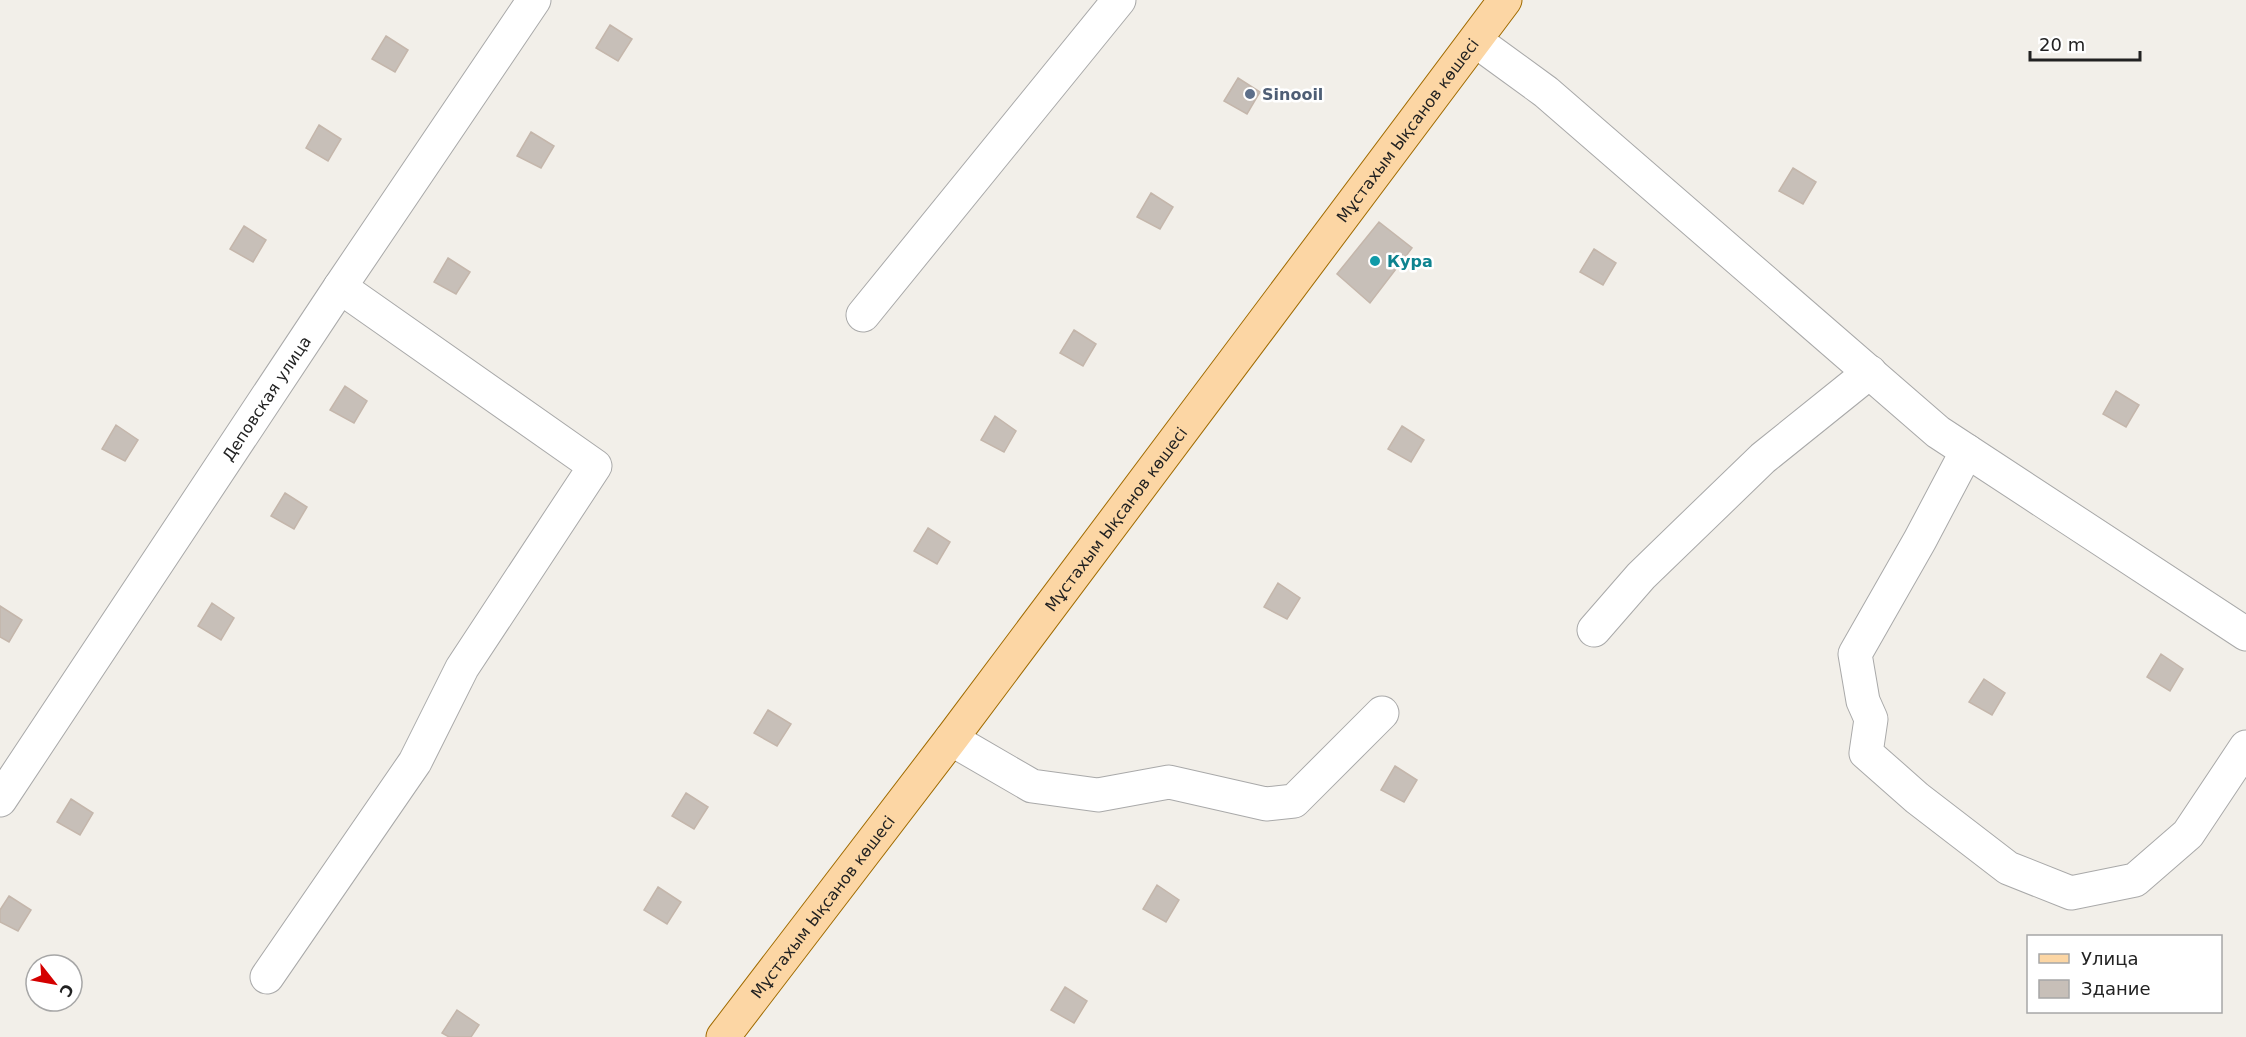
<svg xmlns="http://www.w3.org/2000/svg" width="2246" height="1037" viewBox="0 0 2246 1037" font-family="'DejaVu Sans',sans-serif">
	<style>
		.building { fill: #c7bfb8; stroke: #c4b6ab; stroke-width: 1.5 }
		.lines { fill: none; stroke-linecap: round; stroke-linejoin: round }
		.minor-casing { stroke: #a9a9a9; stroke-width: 35 }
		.major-casing { stroke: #a06b00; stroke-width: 35 }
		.minor { stroke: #fff; stroke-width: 33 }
		.major { stroke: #fcd6a4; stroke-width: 33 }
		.service-dot { fill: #5c6f8a; stroke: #fff; stroke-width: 2 }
		.culture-dot { fill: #0f9aa8; stroke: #fff; stroke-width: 2 }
		.labels { text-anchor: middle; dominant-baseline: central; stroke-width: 5; stroke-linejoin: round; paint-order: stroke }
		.service-label { font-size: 16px; font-weight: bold; fill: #4e5e75; stroke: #fff; text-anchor: start }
		.street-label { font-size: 16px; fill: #222; stroke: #fff }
		.culture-label { font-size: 16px; font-weight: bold; fill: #0d838f; stroke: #fff; text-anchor: start }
	</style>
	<rect width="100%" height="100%" fill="#f2efe9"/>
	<path class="building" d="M610,25L632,39L618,61L596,48Z
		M386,36L408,50L395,72L372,59Z
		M1238,78L1260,92L1247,114L1224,101Z
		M319,125L341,139L328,161L306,148Z
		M531,132L554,146L541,168L517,156Z
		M1793,168L1816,182L1803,204L1779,191Z
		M1151,193L1173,207L1160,229L1137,217Z
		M1379,222L1412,248L1370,303L1337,274Z
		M244,226L266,240L253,262L230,249Z
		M1594,249L1616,263L1603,285L1580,272Z
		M448,258L470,272L456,294L434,282Z
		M1074,330L1096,344L1083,366L1060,353Z
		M345,386L367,401L354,423L330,410Z
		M2116,391L2139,405L2126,427L2103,414Z
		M995,416L1016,431L1004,452L981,440Z
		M116,425L138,440L125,461L102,449Z
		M1402,426L1424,440L1411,462L1388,449Z
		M285,493L307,507L294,529L271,516Z
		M928,528L950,542L937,564L914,551Z
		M1278,583L1300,598L1287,619L1264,607Z
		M212,603L234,618L221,640L198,626Z
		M0,606L22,620L9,642L0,637Z
		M2161,654L2183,669L2170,691L2147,677Z
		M1984,679L2005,693L1992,715L1969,702Z
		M768,710L791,724L777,746L754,733Z
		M1395,766L1417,780L1404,802L1381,790Z
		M686,793L708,807L694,829L672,816Z
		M71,799L93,813L80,835L57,822Z
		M1157,885L1179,900L1166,922L1143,909Z
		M658,887L681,902L667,924L644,910Z
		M9,896L31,910L18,931L0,922V910Z
		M1065,987L1087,1001L1074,1023L1051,1010Z
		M457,1010L479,1025L471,1037H449L442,1033Z"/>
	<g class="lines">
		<g class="minor-casing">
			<g id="minor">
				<path d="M1476,41L1546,92L1938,432L2246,634"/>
				<path d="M863,315L1119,0"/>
				<path d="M1967,451L1920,540L1855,654L1863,701L1871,719L1866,753L1917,798L2008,868L2071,893L2135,880L2188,834L2246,747"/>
				<path d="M1594,630L1641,576L1763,458L1870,372"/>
				<path d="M951,739L1032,786L1098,795L1169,782L1266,804L1294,801L1382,713"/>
				<path id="s1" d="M0,800L340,287L534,0"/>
				<path d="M267,977L415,762L462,668L595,466L340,287"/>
			</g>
		</g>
		<g class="major-casing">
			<g id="major">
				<path id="s2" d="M723,1037L951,739L1505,0"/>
			</g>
		</g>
		<use href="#minor" class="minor"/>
		<use href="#major" class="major"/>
	</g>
	<circle class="service-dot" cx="1250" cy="94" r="6"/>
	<circle class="culture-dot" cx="1375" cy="261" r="6"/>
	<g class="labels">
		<g class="service-label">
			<text x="1262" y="94">Sinooil</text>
		</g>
		<g class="street-label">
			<text stroke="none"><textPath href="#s2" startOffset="1136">Мұстахым Ықсанов көшесі</textPath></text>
			<text stroke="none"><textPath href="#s1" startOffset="482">Деповская улица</textPath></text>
			<text stroke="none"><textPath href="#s2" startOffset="650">Мұстахым Ықсанов көшесі</textPath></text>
			<text stroke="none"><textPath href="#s2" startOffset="164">Мұстахым Ықсанов көшесі</textPath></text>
		</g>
		<g class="culture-label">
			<text x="1387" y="261">Кура</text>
		</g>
	</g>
	<rect x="2027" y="935" width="195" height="78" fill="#ffffff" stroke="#a7a7a7" stroke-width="1.5"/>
	<rect x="2039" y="954" width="30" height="9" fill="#fcd6a4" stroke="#a7a7a7" stroke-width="1.5"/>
	<text x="2081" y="965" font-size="18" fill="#222222">Улица</text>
	<rect x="2039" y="980" width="30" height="18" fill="#c7bfb8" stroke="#a7a7a7" stroke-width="1.5"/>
	<text x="2081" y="995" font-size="18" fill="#222222">Здание</text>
	<g transform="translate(54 983) rotate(121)"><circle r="28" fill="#ffffff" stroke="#a7a7a7" stroke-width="1.5"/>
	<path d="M0-4.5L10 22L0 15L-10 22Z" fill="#d40000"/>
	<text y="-9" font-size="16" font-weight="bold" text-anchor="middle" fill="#222222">С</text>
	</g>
	<path d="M2030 51v9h110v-9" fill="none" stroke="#222222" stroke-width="3"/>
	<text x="2039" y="51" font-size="18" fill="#222222" stroke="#ffffff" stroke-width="4.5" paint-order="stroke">20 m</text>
</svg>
